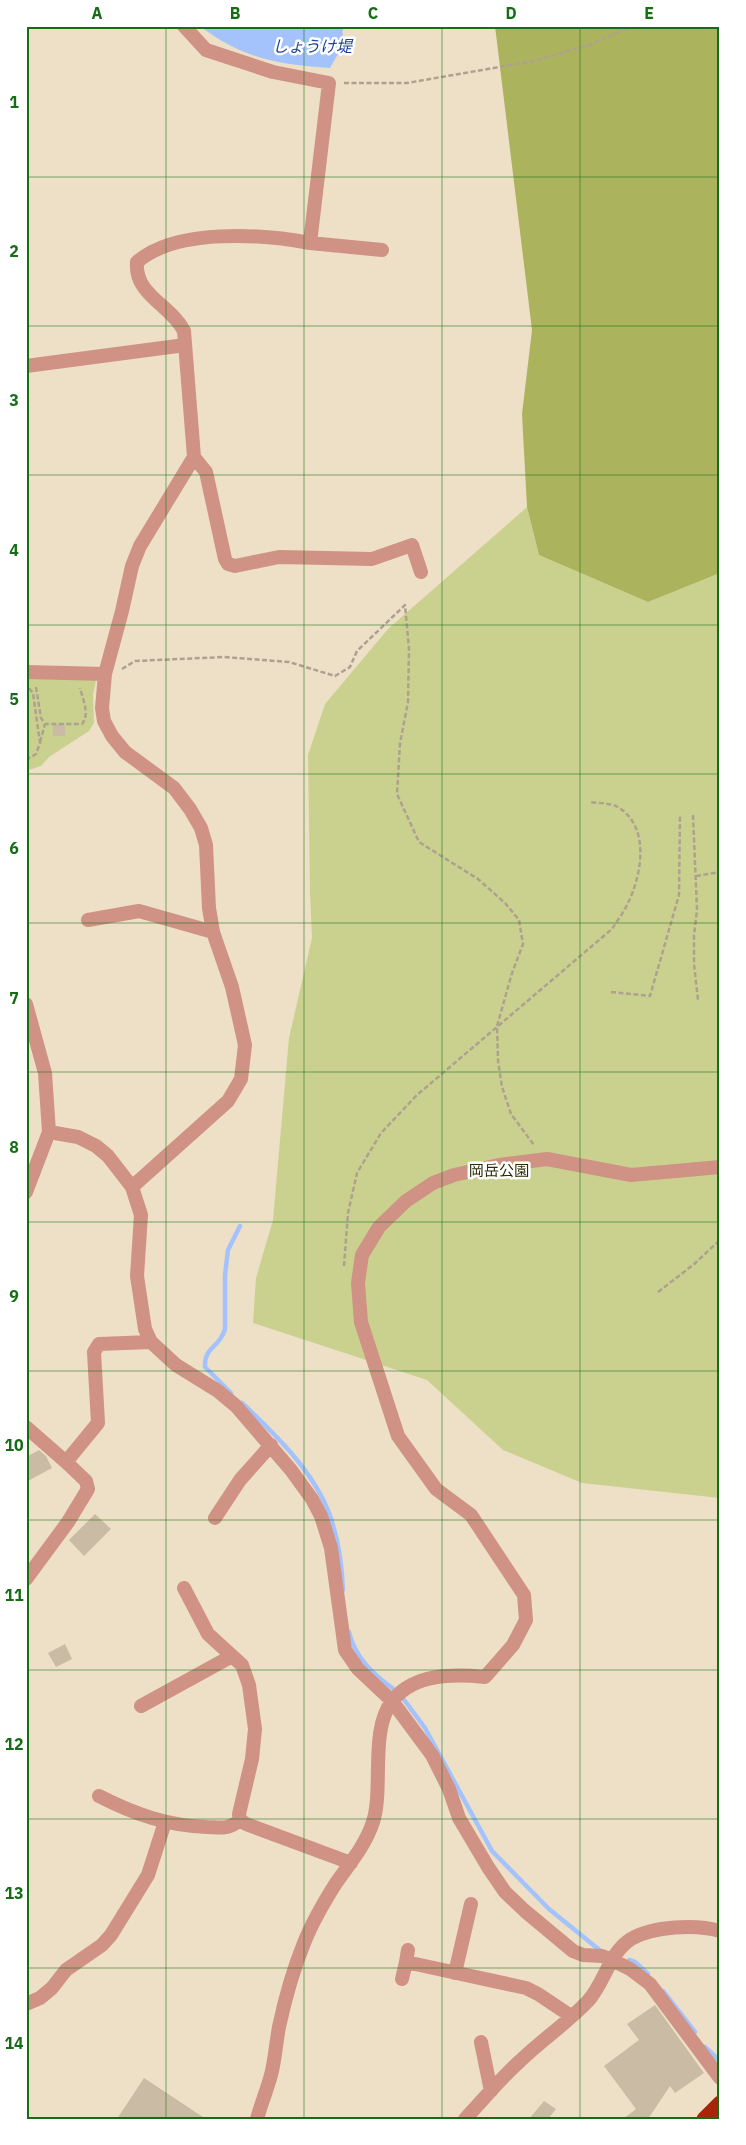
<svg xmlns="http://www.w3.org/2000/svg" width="746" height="2145" viewBox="0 0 746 2145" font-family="'IBM Plex Sans','Noto Sans JP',sans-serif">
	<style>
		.green { fill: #cad18f }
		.forest { fill: #abb35d }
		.water { fill: #a4c3fc }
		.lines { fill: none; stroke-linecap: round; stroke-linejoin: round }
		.stream { stroke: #a4c3fc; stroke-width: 4.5 }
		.building { fill: #cabba5 }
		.path { stroke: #ada28f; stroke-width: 2.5; stroke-dasharray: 5 2.5; stroke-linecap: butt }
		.street { stroke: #cf9285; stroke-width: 14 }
		.highway { stroke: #a8250a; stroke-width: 15 }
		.grid { fill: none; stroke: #156d16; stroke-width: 1; stroke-opacity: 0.55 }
		.labels { text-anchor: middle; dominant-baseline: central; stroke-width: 5; stroke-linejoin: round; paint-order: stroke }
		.park-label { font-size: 15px; fill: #292c06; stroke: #fff }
		.water-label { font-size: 16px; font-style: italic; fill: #1e4495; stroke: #fff }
		.neatline { fill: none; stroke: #156d16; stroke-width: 2 }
		.grid-label { font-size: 16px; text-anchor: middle; font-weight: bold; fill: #156d16 }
	</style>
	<rect width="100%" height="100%" fill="#eedfc7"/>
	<path class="green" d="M527,507L539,555L648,602L720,573V1498L582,1483L503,1450L427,1380L253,1323L256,1278L273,1220L289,1038L312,938L310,893L308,755L325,704L388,629Z
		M26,677L96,680L93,695L94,723L89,731L49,757L41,766L26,771Z"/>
	<path class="forest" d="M495,26H720V573L648,602L539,555L527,507L522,414L532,330Z"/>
	<path class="water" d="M200,26H343L342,47L330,68C279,65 241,58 200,26Z"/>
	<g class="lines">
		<path class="stream" d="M231,1393L205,1367C204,1346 220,1348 225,1329V1275L228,1250L240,1226
			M242,1403C278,1437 322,1479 334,1529C340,1549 342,1569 343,1590
			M349,1632C355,1658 374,1675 395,1690
			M402,1697L425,1728L492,1851L549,1909L602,1952
			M629,1960L635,1962L648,1974
			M663,1991L695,2032
			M705,2047L720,2061"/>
	</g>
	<path class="building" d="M53,724H65V736H53Z
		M39,1450L46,1456L52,1468L26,1482V1457Z
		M95,1514L111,1529L84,1556L69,1540Z
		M65,1644L72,1659L56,1667L48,1653Z
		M655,2005L704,2073L675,2093L670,2086L648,2119H623L636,2109L604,2066L639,2040L627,2024Z
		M144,2078L206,2119H117Z
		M544,2101L556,2109L548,2119H529Z"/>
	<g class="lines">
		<path class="path" d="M344,83H407L534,61L592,44L632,26
			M122,669L135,661L224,657L289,662L335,676L350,667L357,651L405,605L409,649L408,702L400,743L397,794L419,842L478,879L505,903L519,920L523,944L512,973L497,1026L498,1061L502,1087L511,1114L534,1145
			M36,687L41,718L45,724H82C90,714 83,700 80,688
			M40,742L45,724
			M26,760L36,754L40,743L33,693L28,687
			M693,815L697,910L694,935V964L698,1000
			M696,876L720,872
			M611,992L650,996L679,895L680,816
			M344,1266L348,1213L357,1173L381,1133L417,1095L612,929C617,921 624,912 628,903C642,874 651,825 616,806C609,803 597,803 589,802
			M658,1292L693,1265L720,1240"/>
		<path class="street" d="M184,26L206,50L273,72L329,83L310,243C262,234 176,228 137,262C134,295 171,305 184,331L194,457L206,472L225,559L228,564L235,566L279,557L372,559L412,545L421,572
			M310,243L382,250
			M26,366L185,345
			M26,672L105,674
			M88,920L139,911L213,932
			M26,1004L45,1073L49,1132L26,1192
			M49,1132L78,1137L96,1146L108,1156L132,1187L141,1215L137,1276L145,1329L151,1342L176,1365L218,1391L236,1406L291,1470L312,1499L321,1516L331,1548L345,1650L358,1669L392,1701L432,1755L449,1789L459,1818L488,1867L505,1892L525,1911L573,1951L583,1955L602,1956L612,1960L630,1969L650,1984L720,2078
			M132,1187L228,1101L241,1079L245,1045L232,987L213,932L209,908L206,845L201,828L190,809L174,788L125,752L112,736L104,721L102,708L105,674L122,611L132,566L140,546L194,457
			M26,1427L66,1462
			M215,1518L240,1480L271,1445
			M26,1579L68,1522L88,1489L86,1481L66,1462L98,1423L94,1352L99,1344L151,1342
			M184,1588L208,1634L242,1665L249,1685L255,1729L252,1759L239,1814L240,1820L246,1824L351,1863
			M141,1706L232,1656
			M99,1796C134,1814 168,1826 207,1827C214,1827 224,1829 230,1826C234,1825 237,1822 240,1820
			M406,1962L408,1950
			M455,1973L471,1904
			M402,1979L406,1962L526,1988L538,1994L571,2016
			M26,2004L40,1998L52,1988L66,1970L102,1945L111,1935L148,1875L165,1822
			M481,2042L491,2091
			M257,2119C261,2104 267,2090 271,2075C275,2060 276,2043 279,2027C285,1999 293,1970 304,1943C312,1923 324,1902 336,1883C350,1863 365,1846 373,1822C384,1788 369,1729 393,1700C415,1673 454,1674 485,1677L513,1645L526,1620L524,1595L471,1515L436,1489L398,1436L361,1322L358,1283L362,1255L379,1227L406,1201L433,1183L454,1175L499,1165L547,1159L631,1175L720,1167
			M465,2119C483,2100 500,2079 520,2061C542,2040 567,2023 588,2001C605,1982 609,1953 631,1939C653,1926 696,1924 720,1931"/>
		<path class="highway" d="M704,2119L720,2103"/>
	</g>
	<path class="grid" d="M166,26V2119M304,26V2119M442,26V2119M580,26V2119M26,177H720M26,326H720M26,475H720M26,625H720M26,774H720M26,923H720M26,1072H720M26,1222H720M26,1371H720M26,1520H720M26,1670H720M26,1819H720M26,1968H720"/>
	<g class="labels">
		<g class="park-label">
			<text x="499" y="1170">岡岳公園</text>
		</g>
		<g class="water-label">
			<text x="312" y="46">しょうけ堤</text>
		</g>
	</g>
	<rect width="746" height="2145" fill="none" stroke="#ffffff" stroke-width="55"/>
	<rect x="28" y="28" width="690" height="2090" class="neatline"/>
	<g class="grid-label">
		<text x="97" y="19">A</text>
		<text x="235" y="19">B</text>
		<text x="373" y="19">C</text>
		<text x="511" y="19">D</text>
		<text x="649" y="19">E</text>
		<text x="14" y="108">1</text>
		<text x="14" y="257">2</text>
		<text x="14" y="406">3</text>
		<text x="14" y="556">4</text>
		<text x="14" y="705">5</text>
		<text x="14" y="854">6</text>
		<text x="14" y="1004">7</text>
		<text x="14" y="1153">8</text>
		<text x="14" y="1302">9</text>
		<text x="14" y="1451">10</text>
		<text x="14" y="1601">11</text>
		<text x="14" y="1750">12</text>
		<text x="14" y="1899">13</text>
		<text x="14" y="2049">14</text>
	</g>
</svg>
